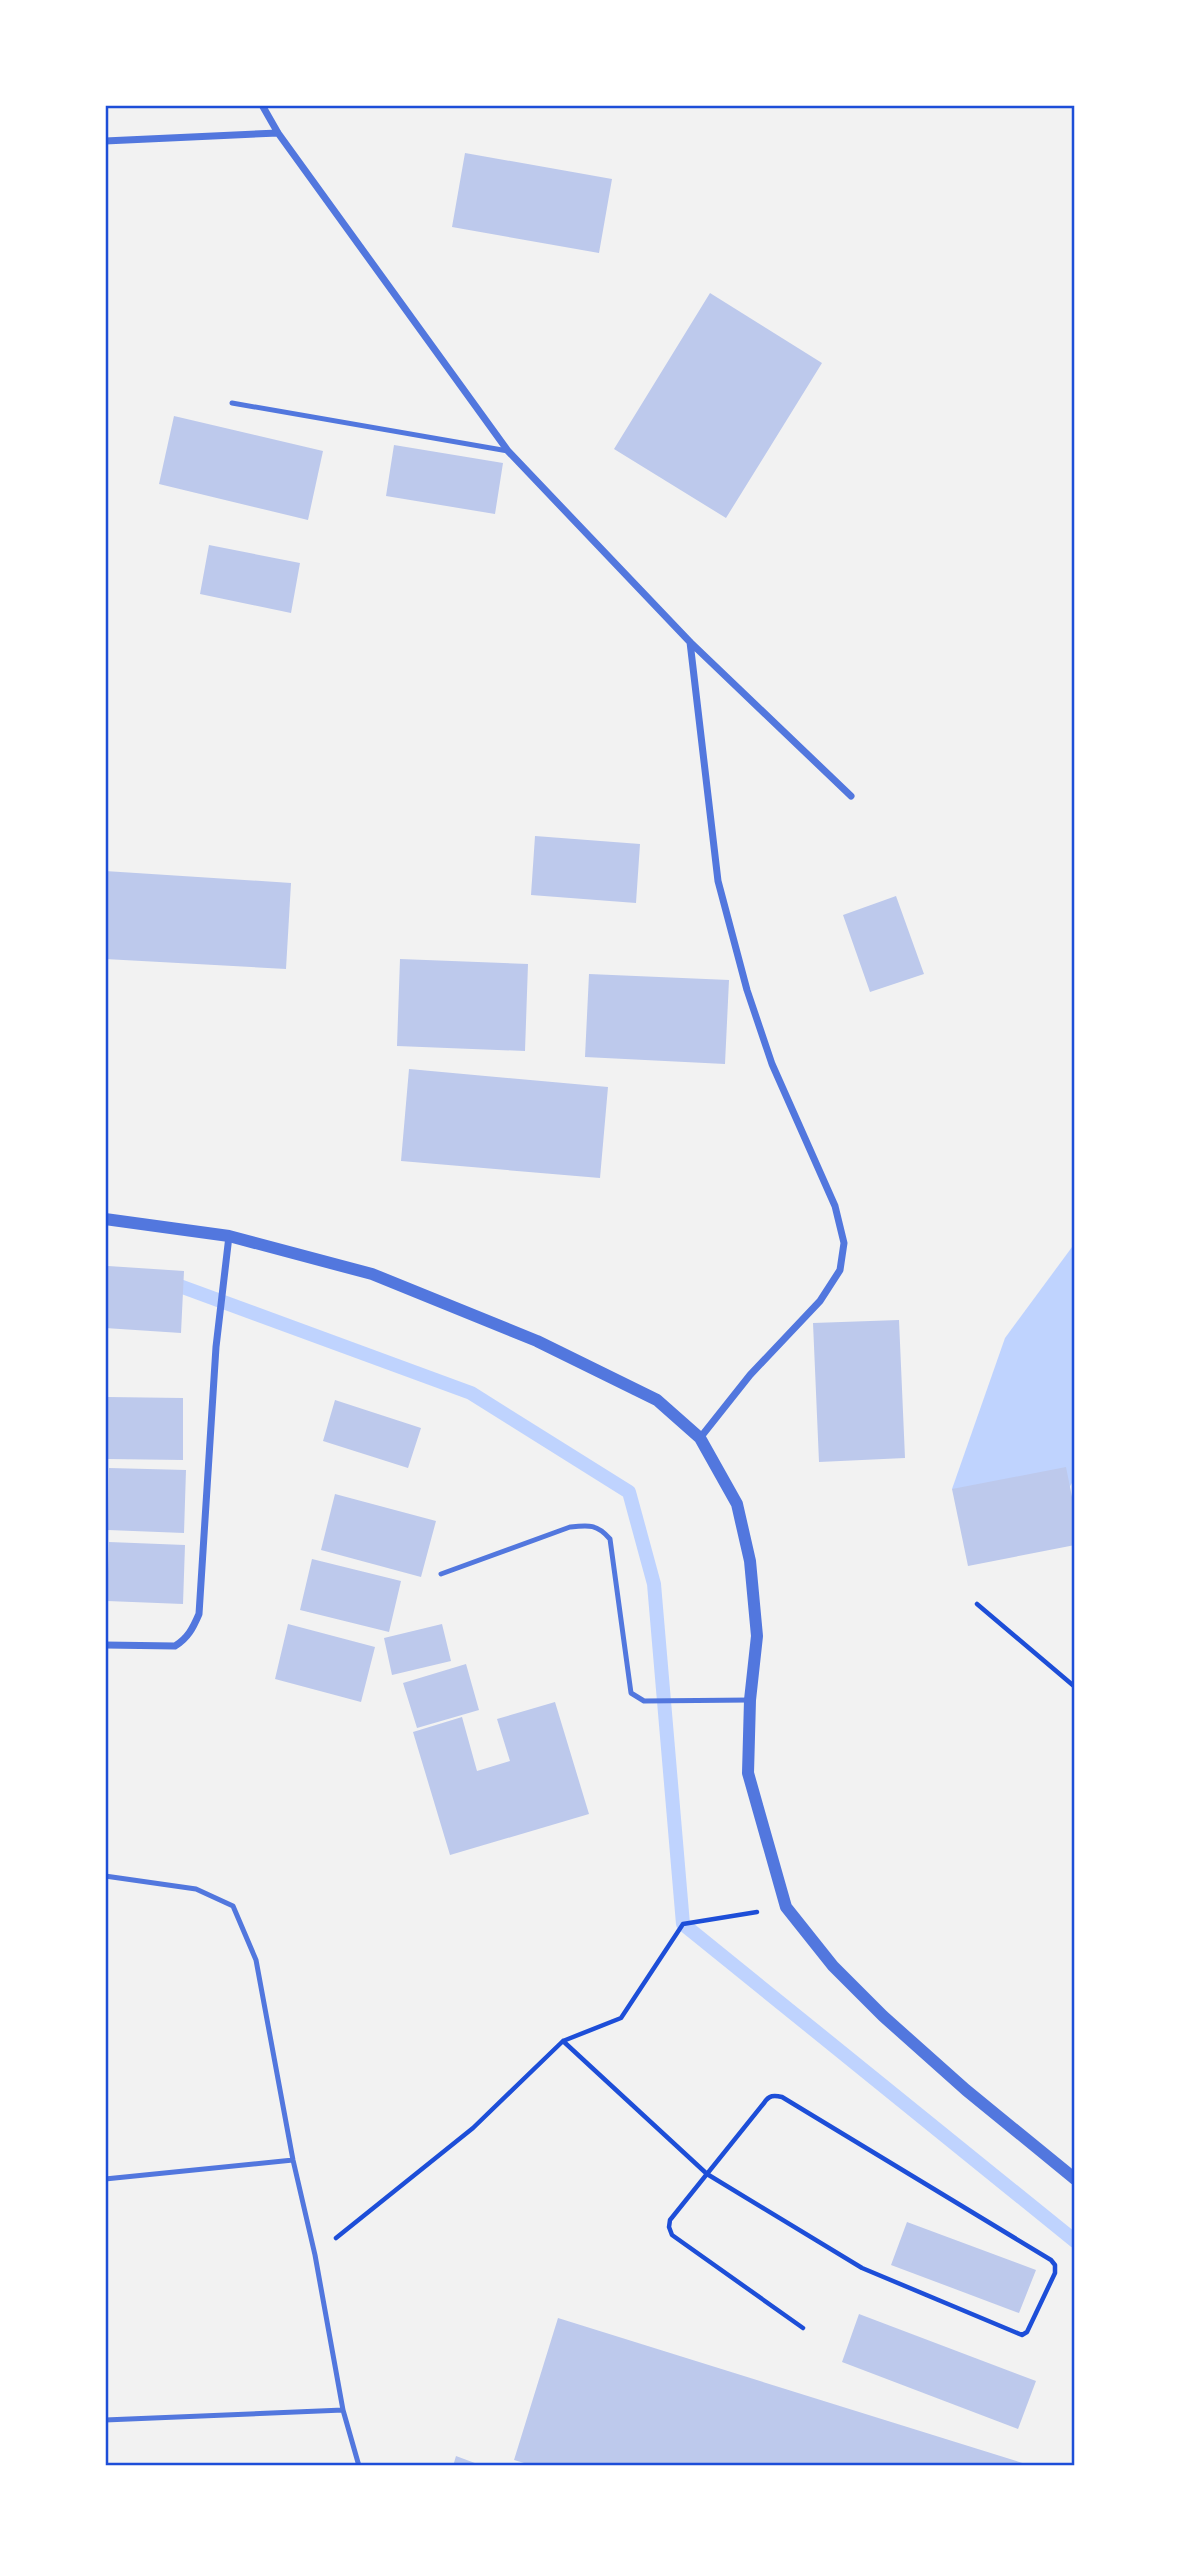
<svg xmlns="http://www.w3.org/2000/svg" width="1180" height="2571" viewBox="0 0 1180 2571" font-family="'Open Sans',sans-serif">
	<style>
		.water { fill: #bfd3fe }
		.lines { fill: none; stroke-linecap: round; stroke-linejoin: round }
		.stream { stroke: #bfd3fe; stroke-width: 14 }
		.building { fill: #bdc9ec }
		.path { stroke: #1d4ed8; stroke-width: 4.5 }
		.service { stroke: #5277de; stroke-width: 5 }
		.minor { stroke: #5277de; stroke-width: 7 }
		.tertiary { stroke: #5277de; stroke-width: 12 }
		.neatline { fill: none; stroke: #1d4ed8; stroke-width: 2.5 }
	</style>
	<rect width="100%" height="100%" fill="#f2f2f2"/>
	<path class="water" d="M1075,1243V1478L1055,1511L952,1489L1005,1338Z"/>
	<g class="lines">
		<path class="stream" d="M167,1284L177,1285L471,1393L629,1492L654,1584L683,1924L1075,2241"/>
	</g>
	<path class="building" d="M465,153L612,179L599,253L452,227Z
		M710,293L822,363L726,518L614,449Z
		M174,416L323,451L308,520L159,484Z
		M394,445L503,463L495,514L386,496Z
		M209,545L300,563L291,613L200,594Z
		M535,836L640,844L636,903L531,895Z
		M105,871L291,883L286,969L105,959Z
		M896,896L924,974L870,992L843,915Z
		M400,959L528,964L525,1051L397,1046Z
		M589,974L729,980L725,1064L585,1057Z
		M409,1069L608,1087L600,1178L401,1161Z
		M108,1266L184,1271L181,1333L105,1328Z
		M899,1320L905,1458L819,1462L813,1323Z
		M108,1397L183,1398V1460L107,1459Z
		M335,1400L421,1428L408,1468L323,1441Z
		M1066,1467L1075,1512V1545L968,1566L952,1489Z
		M109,1468L186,1470L184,1533L108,1530Z
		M335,1494L436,1521L421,1577L321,1550Z
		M109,1542L185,1545L183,1604L107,1601Z
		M312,1559L401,1581L389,1632L300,1610Z
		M288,1624L375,1647L361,1702L275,1679Z
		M442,1624L451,1661L392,1675L384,1638Z
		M466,1664L479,1710L417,1728L403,1683Z
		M555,1702L589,1814L450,1855L413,1732L462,1717L477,1771L510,1761L497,1719Z
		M907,2222L1036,2270L1019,2313L891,2265Z
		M859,2314L1036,2381L1018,2429L842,2362Z
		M558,2318L1029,2465V2466H534L514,2460Z
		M456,2456L483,2466H453Z"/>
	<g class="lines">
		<path class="path" d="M977,1604L1075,1687
			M563,2041L707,2174L862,2268L1022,2335L1027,2332L1055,2273V2265L1051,2260L782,2097C774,2095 769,2095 764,2103L670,2220L669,2227L672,2235L803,2328
			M336,2238L473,2128L563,2041L621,2018L683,1924L757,1912"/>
		<path class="service" d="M232,403L508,451
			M441,1574L570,1527C589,1525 597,1524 610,1539L631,1693L644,1701L750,1700
			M105,1876L196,1889L233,1906L256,1960L293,2160L315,2255L343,2410L359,2466
			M105,2179L293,2160
			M105,2420L343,2410"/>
		<path class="minor" d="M262,105L278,133L508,451L690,642L851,796
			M105,141L278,133
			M690,642L718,881L747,990L772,1064L835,1206L844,1243L840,1270L820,1301L750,1375L700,1438
			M105,1645L175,1646C188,1638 193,1628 199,1614L216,1347L229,1236"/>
		<path class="tertiary" d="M105,1219L229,1236L372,1274L537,1341L657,1400L700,1438L737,1504L750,1561L757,1636L750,1700L748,1773L786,1907L833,1966L883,2016L966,2090L1075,2179"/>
	</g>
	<rect width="1180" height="2571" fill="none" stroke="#ffffff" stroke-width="214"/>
	<rect x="107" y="107" width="966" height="2357" class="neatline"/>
</svg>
